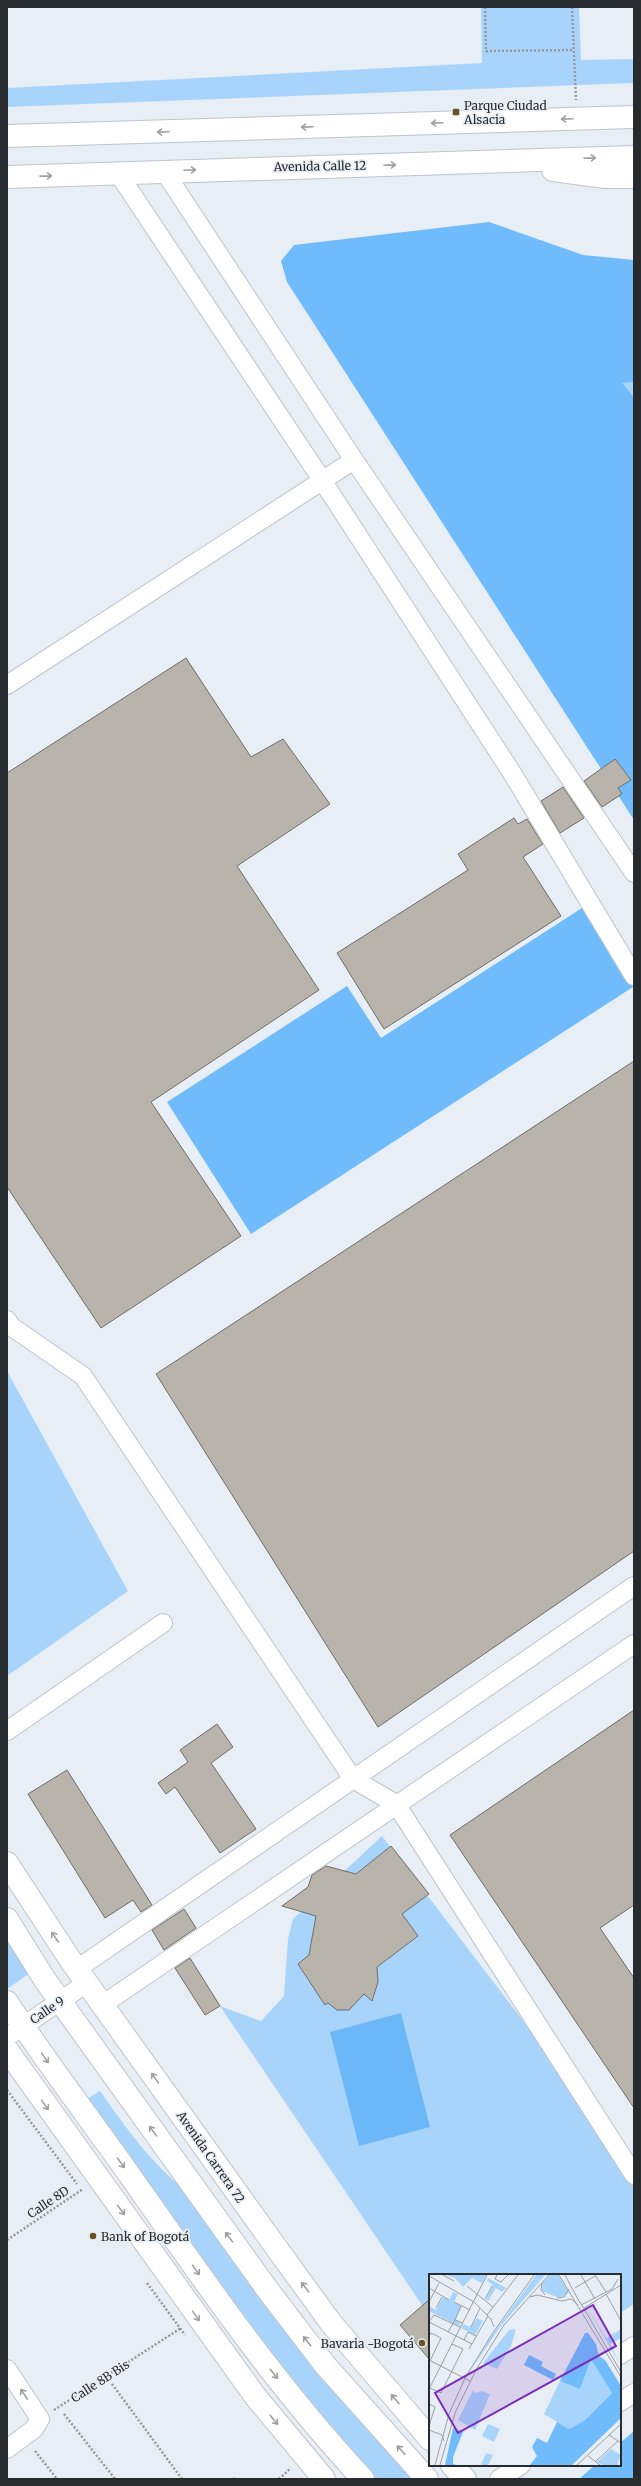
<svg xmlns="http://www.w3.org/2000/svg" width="641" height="2486" viewBox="0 0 641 2486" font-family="Merriweather,serif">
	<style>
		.green { fill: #a8d4fc }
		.forest { fill: #70bbfc }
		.water { fill: #6cb7f8 }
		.building { fill: #b8b4ac; stroke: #716d66 }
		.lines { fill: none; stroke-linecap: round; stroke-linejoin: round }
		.minor-casing { stroke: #bec4cb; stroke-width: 20 }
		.major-casing { stroke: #bec4cb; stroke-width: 24 }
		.highway-casing { stroke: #bec4cb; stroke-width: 24 }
		.path { stroke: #94999e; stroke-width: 2.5; stroke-dasharray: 2 2; stroke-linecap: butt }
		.minor { stroke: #fff; stroke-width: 18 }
		.major { stroke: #fff; stroke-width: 22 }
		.highway { stroke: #fff; stroke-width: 22 }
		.oneway { stroke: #9ea0a0 }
		.poi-dot { fill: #695323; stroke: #e8eef5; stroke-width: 1.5 }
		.labels { text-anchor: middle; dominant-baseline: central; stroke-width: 3.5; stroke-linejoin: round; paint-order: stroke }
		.poi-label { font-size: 12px; fill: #282b2d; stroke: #e8eef5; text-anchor: start }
		.street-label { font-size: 12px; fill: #282b2d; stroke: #e8eef5 }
		.inset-road { fill: none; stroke: #9ba0a5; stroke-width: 1 }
		.view { fill: #7b2cbf; fill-opacity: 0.15; stroke: #7b2cbf; stroke-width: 2 }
		.inset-edge { fill: none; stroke: #282b2d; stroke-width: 2 }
	</style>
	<rect width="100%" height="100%" fill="#e8eef5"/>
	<path class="green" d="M481,7H579L581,60L634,59V83L7,107V88L482,63Z
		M634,382V397L621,383Z
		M7,1371L128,1591L7,1676Z
		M382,1836L601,2123L634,2175V2304L620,2313V2275H430V2317L220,2006L261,2021L284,1996L288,1939L293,1919Z
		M7,1937L30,1973L7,1989Z
		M100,2091C126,2128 151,2163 186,2191L416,2479H376L268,2356L85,2100Z"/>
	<path class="forest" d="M489,222L583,255L634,260V382L622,383L634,397V820L287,282L281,261L294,245Z
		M582,908L633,987L251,1234L167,1102L347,986L381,1038Z
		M634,2431V2479H579L595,2465H620V2443Z"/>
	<path class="water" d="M401,2013L430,2127L359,2146L330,2032Z"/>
	<path class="building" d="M186,658L251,757L283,739L330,804L237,866L319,990L151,1102L241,1236L101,1328L7,1187V773Z
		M615,759L631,780L618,788L622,794L602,807L584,781Z
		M563,787L584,818L560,833L541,801Z
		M514,818L518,824L527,819L543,844L523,857L561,916L384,1029L337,953L468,870L458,854Z
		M634,1061V1551L378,1727L156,1374Z
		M634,1710V1905L600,1928L634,1978V2108L450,1835Z
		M217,1724L233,1747L211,1763L256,1829L220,1853L175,1787L166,1794L158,1783L188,1762L180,1750Z
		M67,1770L152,1905L141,1912L133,1900L105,1918L28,1794Z
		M391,1846L429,1894L402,1914L418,1936L377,1967L378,1982L372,2001L364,1994L349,2010H337L328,2003L325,2005L298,1964L309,1955L316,1916L282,1906L308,1887L312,1875L326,1866L356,1874Z
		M184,1909L196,1928L164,1950L152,1930Z
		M190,1958L220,2006L205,2015L175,1968Z
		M430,2299V2360L400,2325Z"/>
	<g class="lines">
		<g class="minor-casing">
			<path id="minor" d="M164,171L354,460L634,873
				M118,173L322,480L512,773L634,976
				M7,685L354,460
				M7,1320L12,1327L83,1376L353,1779L396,1804L634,2175
				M7,1731L163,1623
				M77,1969L634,1586
				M102,2005L634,1644
				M7,2037L87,1983
				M620,2355L634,2346
				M7,2369L40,2419L34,2429L7,2449
				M620,2402L634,2393
				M499,2479L521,2465"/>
		</g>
		<g class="major-casing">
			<path id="major" d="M7,136L634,117
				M553,170L605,177H634
				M7,177L634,157"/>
		</g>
		<g class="highway-casing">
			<path id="highway" d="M7,1863L71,1961L270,2239L331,2323L430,2439
				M7,1919L45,1980L267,2289L325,2365L427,2479
				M7,2002C46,2062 90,2119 131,2177C204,2281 276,2386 363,2479
				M7,2050L255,2396L324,2479
				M452,2465L465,2479"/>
		</g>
		<path class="path" d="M485,7L486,51L574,50
			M572,7L576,100
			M7,2090L77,2184
			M7,2240L83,2189
			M147,2283L185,2335
			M112,2384L182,2479
			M54,2410L181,2328
			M64,2414L115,2479
			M35,2451L57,2479
			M234,2479L235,2478
			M279,2479L291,2468"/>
		<use href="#minor" class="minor"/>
		<use href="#major" class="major"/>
		<use href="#highway" class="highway"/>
	</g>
	<defs><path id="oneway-shaft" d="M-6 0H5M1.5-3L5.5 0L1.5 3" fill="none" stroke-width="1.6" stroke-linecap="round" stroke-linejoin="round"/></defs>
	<g class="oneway">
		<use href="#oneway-shaft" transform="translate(567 119) rotate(178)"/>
		<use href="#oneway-shaft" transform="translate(437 123) rotate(178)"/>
		<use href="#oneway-shaft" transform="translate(307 127) rotate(178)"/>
		<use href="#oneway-shaft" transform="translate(163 132) rotate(178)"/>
		<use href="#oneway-shaft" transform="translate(590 158) rotate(-2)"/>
		<use href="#oneway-shaft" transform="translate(390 165) rotate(-2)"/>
		<use href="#oneway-shaft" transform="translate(190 170) rotate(-3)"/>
		<use href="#oneway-shaft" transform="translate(46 176) rotate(-1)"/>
		<use href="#oneway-shaft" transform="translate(55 1937) rotate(-124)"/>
		<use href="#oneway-shaft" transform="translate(45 2058) rotate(55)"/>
		<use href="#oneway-shaft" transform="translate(155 2078) rotate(-126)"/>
		<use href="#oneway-shaft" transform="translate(45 2105) rotate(55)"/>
		<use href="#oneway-shaft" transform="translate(153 2131) rotate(-126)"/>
		<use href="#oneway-shaft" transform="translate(121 2163) rotate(54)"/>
		<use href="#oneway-shaft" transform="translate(121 2210) rotate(54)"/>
		<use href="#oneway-shaft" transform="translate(229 2237) rotate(-126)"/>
		<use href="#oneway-shaft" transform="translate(196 2270) rotate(54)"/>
		<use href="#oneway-shaft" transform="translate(305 2287) rotate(-127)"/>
		<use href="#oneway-shaft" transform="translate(196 2316) rotate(55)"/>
		<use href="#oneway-shaft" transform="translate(307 2341) rotate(-128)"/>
		<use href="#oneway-shaft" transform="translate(274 2374) rotate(52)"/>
		<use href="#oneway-shaft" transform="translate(24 2394) rotate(-124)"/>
		<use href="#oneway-shaft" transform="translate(395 2399) rotate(-131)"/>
		<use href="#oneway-shaft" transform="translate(274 2420) rotate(51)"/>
		<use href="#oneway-shaft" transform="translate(401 2450) rotate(-132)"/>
	</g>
	<g class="poi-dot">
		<rect x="452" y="108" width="8" height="8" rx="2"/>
		<circle cx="93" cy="2236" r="4"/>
		<circle cx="422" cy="2343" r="4"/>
	</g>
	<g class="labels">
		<g class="poi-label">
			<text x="464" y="105">Parque Ciudad<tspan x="464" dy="14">Alsacia</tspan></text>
			<text x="101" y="2236">Bank of Bogotá</text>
			<text x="414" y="2343" text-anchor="end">Bavaria -Bogotá</text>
		</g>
		<g class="street-label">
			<text transform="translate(320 166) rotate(-1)">Avenida Calle 12</text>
			<text transform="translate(47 2010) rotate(-34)">Calle 9</text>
			<text transform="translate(211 2157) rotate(55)">Avenida Carrera 72</text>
			<text transform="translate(48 2202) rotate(-34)">Calle 8D</text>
			<text transform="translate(100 2381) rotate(-33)">Calle 8B Bis</text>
		</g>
	</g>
	<g transform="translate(429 2274)">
		<rect width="192" height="192" fill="#e8eef5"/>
		<path d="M17,1H57L53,9L43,4L34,13L26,4ZM107,1H116L71,53L38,102L61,64ZM121,1H129L139,16L138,20L130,24L113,17L114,8ZM59,4L77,14L73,18L67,14L59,27L57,25L64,11L58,7ZM24,18L29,20L25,28L33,32L26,45L32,49L30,52L0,37V32L7,36L14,23L20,26ZM158,34L177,64L192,55V64L181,70L192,92ZM48,44L54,47L46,61L32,54L34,50L42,53ZM87,55L82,72L68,95L54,89L80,56ZM162,84L183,119L156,146L140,155L115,140L131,107L151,115ZM44,116L45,119L53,117L61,120L46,156L29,146ZM59,150L71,155L65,168L53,162ZM182,175L192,181L188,191H173L168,188ZM57,179L64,181L59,191H52Z" fill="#a8d4fc"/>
		<path d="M156,59H159L167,70L170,82L176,86L192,112V144L143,191H101L108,182L103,173L108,164L118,169L128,148L140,155L156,146L183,119L162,85L151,115L131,107ZM100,81L114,88L112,92L127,100L124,106L95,91ZM24,154L34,158L24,183V190L28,191H16Z" fill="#70bbfc"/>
		<path class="inset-road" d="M14,1L25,7M68,1L66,5L72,8L79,1M130,1L192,103M136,1L151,29M152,1L166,25M166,1L177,18M0,2L45,28L62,45L65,53M113,9L112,16L116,21M38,12L64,33M0,14L20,26M146,14L166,2M177,20L192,47M101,23L108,21L133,27L142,25L149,31M128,24L135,23L140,15M56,25L63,12M0,28L10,9M25,28L41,36M151,28L192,98M152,31L183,15L189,5M7,34L13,23M155,34L192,11M58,41L89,1M26,46L32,32M0,48L5,41L31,53M0,48L43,70M42,53L51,34M19,58L26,46L34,49M0,62L2,59L12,64L0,89M35,66L39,58L47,62M40,75L59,42M0,86L41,107M1,114L12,119L34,75L23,70M0,115L58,1M0,130L6,133L0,152M0,156L13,161L15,167M180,161L192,169M159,182L171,191M166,188L189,167M6,191L20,140L36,104L63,60L105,1M11,191L26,139L47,96L75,51L120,1M148,191L192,150"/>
		<path class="view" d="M164,31L187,72L29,159L6,119Z"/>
		<rect width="192" height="192" class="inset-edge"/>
	</g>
	<rect width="641" height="2486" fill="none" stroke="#282b2d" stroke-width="16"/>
</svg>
